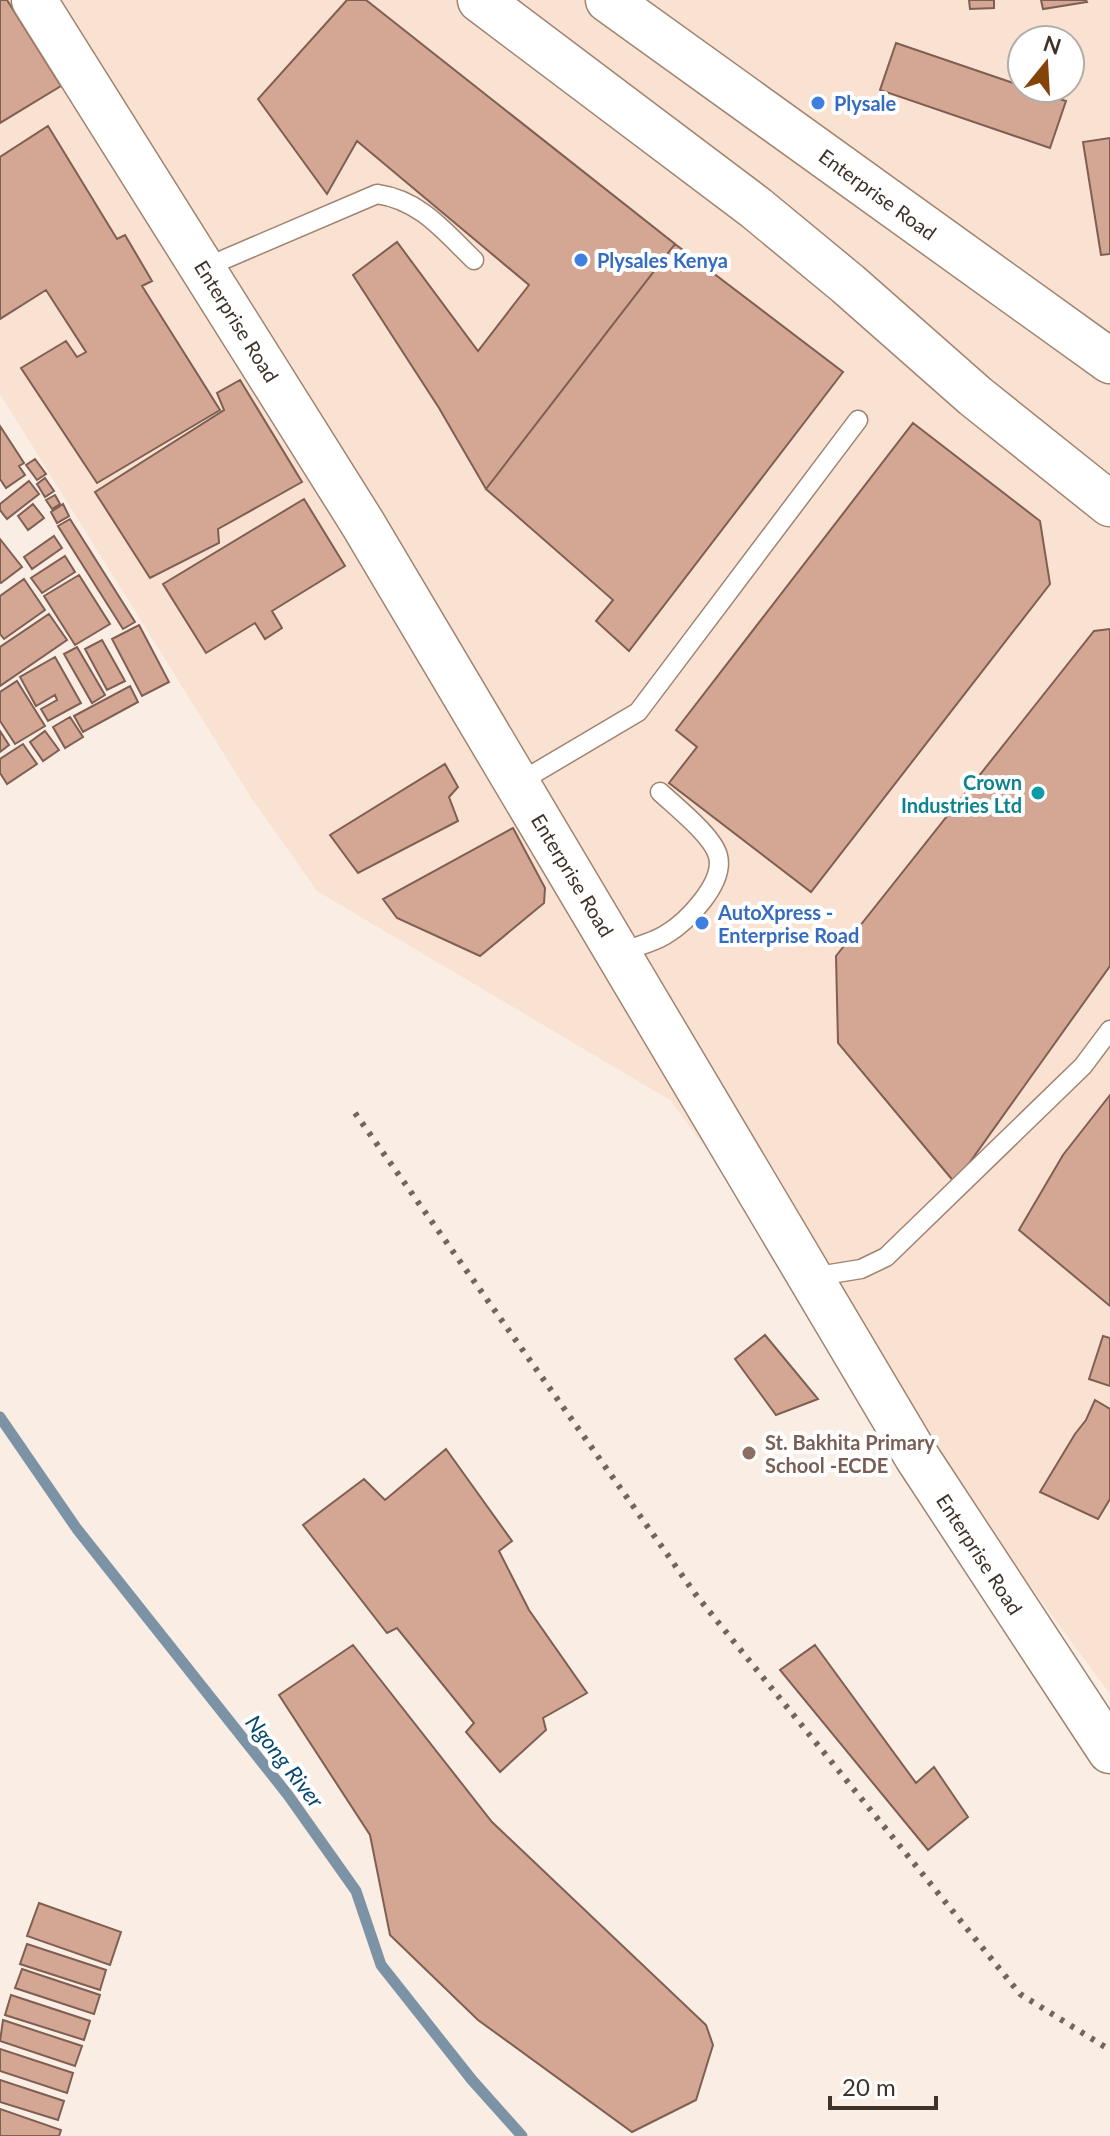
<svg xmlns="http://www.w3.org/2000/svg" width="1110" height="2136" viewBox="0 0 1110 2136" font-family="Lato,sans-serif">
	<style>
		.built { fill: #f9e2d2; fill-rule: evenodd }
		.lines { fill: none; stroke-linecap: round; stroke-linejoin: round }
		.stream { stroke: #7c93a6; stroke-width: 11 }
		.building { fill: #d4a694; stroke: #7f5f52; stroke-width: 2 }
		.lane-casing { stroke: #a18470; stroke-width: 21 }
		.secondary-casing { stroke: #a18470; stroke-width: 47 }
		.lane { stroke: #fff; stroke-width: 18 }
		.secondary { stroke: #fff; stroke-width: 44 }
		.rail { stroke: #71655c; stroke-width: 6; stroke-dasharray: 4 8; stroke-linecap: butt }
		.shop-dot { fill: #3f7fe0; stroke: #fff; stroke-width: 3 }
		.culture-dot { fill: #0f9aa8; stroke: #fff; stroke-width: 3 }
		.education-dot { fill: #8d6e63; stroke: #fff; stroke-width: 3 }
		.labels { text-anchor: middle; dominant-baseline: central; stroke-width: 8; stroke-linejoin: round; paint-order: stroke }
		.shop-label { font-size: 20px; font-weight: bold; fill: #366cbe; stroke: #fff; text-anchor: start }
		.street-label { font-size: 20px; fill: #3e3229; stroke: #fff }
		.culture-label { font-size: 20px; font-weight: bold; fill: #0d838f; stroke: #fff; text-anchor: end }
		.education-label { font-size: 20px; font-weight: bold; fill: #785e54; stroke: #fff; text-anchor: start }
		.water-label { font-size: 22px; font-style: italic; fill: #04476f; stroke: #fff }
	</style>
	<rect width="100%" height="100%" fill="#faede4"/>
	<path class="built" d="M0,0H1110V1694L670,1100L317,891L252,799L0,394ZM1022,40H1070V88H1022Z"/>
	<g class="lines">
		<path class="stream" d="M0,1417L77,1529L288,1795L356,1891L381,1965L472,2080L522,2136"/>
	</g>
	<path class="building" d="M0,0H7L61,86L0,123Z
		M347,0H366L675,244L486,489L439,408L353,275L397,242L478,351L529,285L357,141L327,194L258,99Z
		M969,0H994V8L970,9Z
		M1041,0H1086L1087,2L1043,9Z
		M896,43L1022,86V88L1066,101L1050,148L880,90Z
		M48,126L117,239L125,235L152,281L142,286L220,410L97,483L21,368L66,341L77,357L86,352L46,290L0,319V157Z
		M1110,138V254L1101,255L1083,142Z
		M675,244L843,372L629,651L596,621L613,600L486,489Z
		M240,380L302,482L218,529L219,543L150,578L95,492L224,410L217,393Z
		M913,423L1040,521L1050,584L811,892L669,783L697,747L676,730Z
		M0,426L24,463L19,466L25,475L6,488L0,479Z
		M35,459L46,474L37,480L26,465Z
		M45,478L54,491L45,497L37,484Z
		M29,481L39,494L7,519L0,510V504Z
		M55,495L60,504L52,509L46,500Z
		M304,499L345,566L272,611L282,628L265,639L255,623L206,653L163,584Z
		M33,504L44,518L28,530L18,516Z
		M63,504L69,516L57,523L51,512Z
		M70,519L135,622L123,629L58,526Z
		M54,536L62,548L32,569L24,557Z
		M0,539L22,567L1,583L0,582Z
		M65,556L75,572L42,593L31,578Z
		M79,575L110,624L75,645L44,596Z
		M24,579L45,610L4,639L0,634V596Z
		M49,614L67,640L0,686V647Z
		M139,625L169,682L142,696L112,639Z
		M1110,629V966L955,1183L838,1043L836,956L1094,631Z
		M102,640L125,681L107,690L85,649Z
		M77,647L105,695L92,703L64,654Z
		M55,657L81,703L48,721L41,709L57,700L55,695L36,706L20,677Z
		M17,681L45,726L15,744L0,721V692Z
		M130,686L138,702L83,732L74,716Z
		M70,717L83,737L65,748L53,727Z
		M0,731L9,745L0,752Z
		M45,731L59,750L43,761L30,742Z
		M23,744L37,764L7,784L0,773V759Z
		M445,764L458,787L449,797L458,821L358,873L330,835Z
		M513,828L545,888L544,903L480,956L397,918L383,899Z
		M1110,1095V1306L1019,1230L1063,1155Z
		M765,1335L818,1399L776,1415L735,1359Z
		M1103,1336L1110,1338V1386L1089,1379Z
		M1095,1400L1110,1409V1499L1098,1519L1040,1492L1075,1434L1086,1420Z
		M446,1449L512,1541L499,1551L529,1610L587,1693L543,1718L546,1730L500,1772L466,1732L474,1723L397,1628L387,1633L303,1525L364,1479L385,1500Z
		M353,1645L492,1822L706,2025L713,2045L696,2100L632,2132L478,2020L390,1935L370,1835L279,1695Z
		M815,1645L916,1783L934,1767L968,1817L928,1850L780,1670Z
		M39,1903L121,1932L110,1965L27,1936Z
		M27,1944L106,1970L100,1990L20,1964Z
		M22,1969L100,1995L94,2014L15,1988Z
		M11,1995L90,2021L84,2040L5,2015Z
		M3,2020L82,2046L75,2066L0,2041Z
		M0,2049L73,2073L67,2093L0,2071Z
		M0,2080L64,2101L58,2120L0,2102Z
		M0,2109L61,2130L59,2136H0Z"/>
	<g class="lines">
		<g class="lane-casing">
			<path id="lane" d="M204,268L377,194C420,200 444,231 474,260
				M518,783L638,712L858,420
				M619,953C634,947 652,943 665,935C687,922 725,883 718,856C713,836 676,807 660,792
				M812,1277L861,1269L886,1257L1083,1066L1110,1030"/>
		</g>
		<g class="secondary-casing">
			<path id="secondary" d="M34,0L363,524L917,1457L1110,1751
				M480,0L756,208L848,284L975,396L1110,504
				M608,0L1110,361"/>
		</g>
		<use href="#lane" class="lane"/>
		<use href="#secondary" class="secondary"/>
		<path class="rail" d="M355,1113L696,1595L1020,1994L1110,2050"/>
	</g>
	<g class="shop-dot">
		<circle cx="818" cy="103" r="8"/>
		<circle cx="581" cy="260" r="8"/>
		<circle cx="702" cy="923" r="8"/>
	</g>
	<circle class="culture-dot" cx="1038" cy="793" r="8"/>
	<circle class="education-dot" cx="749" cy="1453" r="8"/>
	<g class="labels">
		<g class="shop-label">
			<text x="834" y="103">Plysale</text>
			<text x="597" y="260">Plysales Kenya</text>
			<text x="718" y="912">AutoXpress -<tspan x="718" dy="23">Enterprise Road</tspan></text>
		</g>
		<g class="street-label">
			<text transform="translate(878 194) rotate(36)">Enterprise Road</text>
			<text transform="translate(237 321) rotate(58)">Enterprise Road</text>
			<text transform="translate(573 875) rotate(59)">Enterprise Road</text>
			<text transform="translate(980 1554) rotate(57)">Enterprise Road</text>
		</g>
		<g class="culture-label">
			<text x="1022" y="782">Crown<tspan x="1022" dy="23">Industries Ltd</tspan></text>
		</g>
		<g class="education-label">
			<text x="765" y="1442">St. Bakhita Primary<tspan x="765" dy="23">School -ECDE</tspan></text>
		</g>
		<g class="water-label">
			<text transform="translate(285 1761) rotate(52)">Ngong River</text>
		</g>
	</g>
	<g transform="translate(1046 64) rotate(18)"><circle r="38" fill="#ffffff" stroke="#b2ada9" stroke-width="2"/>
	<path d="M0-6L14 30L0 20L-14 30Z" fill="#844409"/>
	<text y="-12" font-size="22" font-weight="bold" text-anchor="middle" fill="#3e3229">N</text>
	</g>
	<path d="M830 2096v12h106v-12" fill="none" stroke="#3e3229" stroke-width="4"/>
	<text x="842" y="2096" font-size="24" fill="#3e3229" stroke="#ffffff" stroke-width="6" paint-order="stroke">20 m</text>
</svg>
